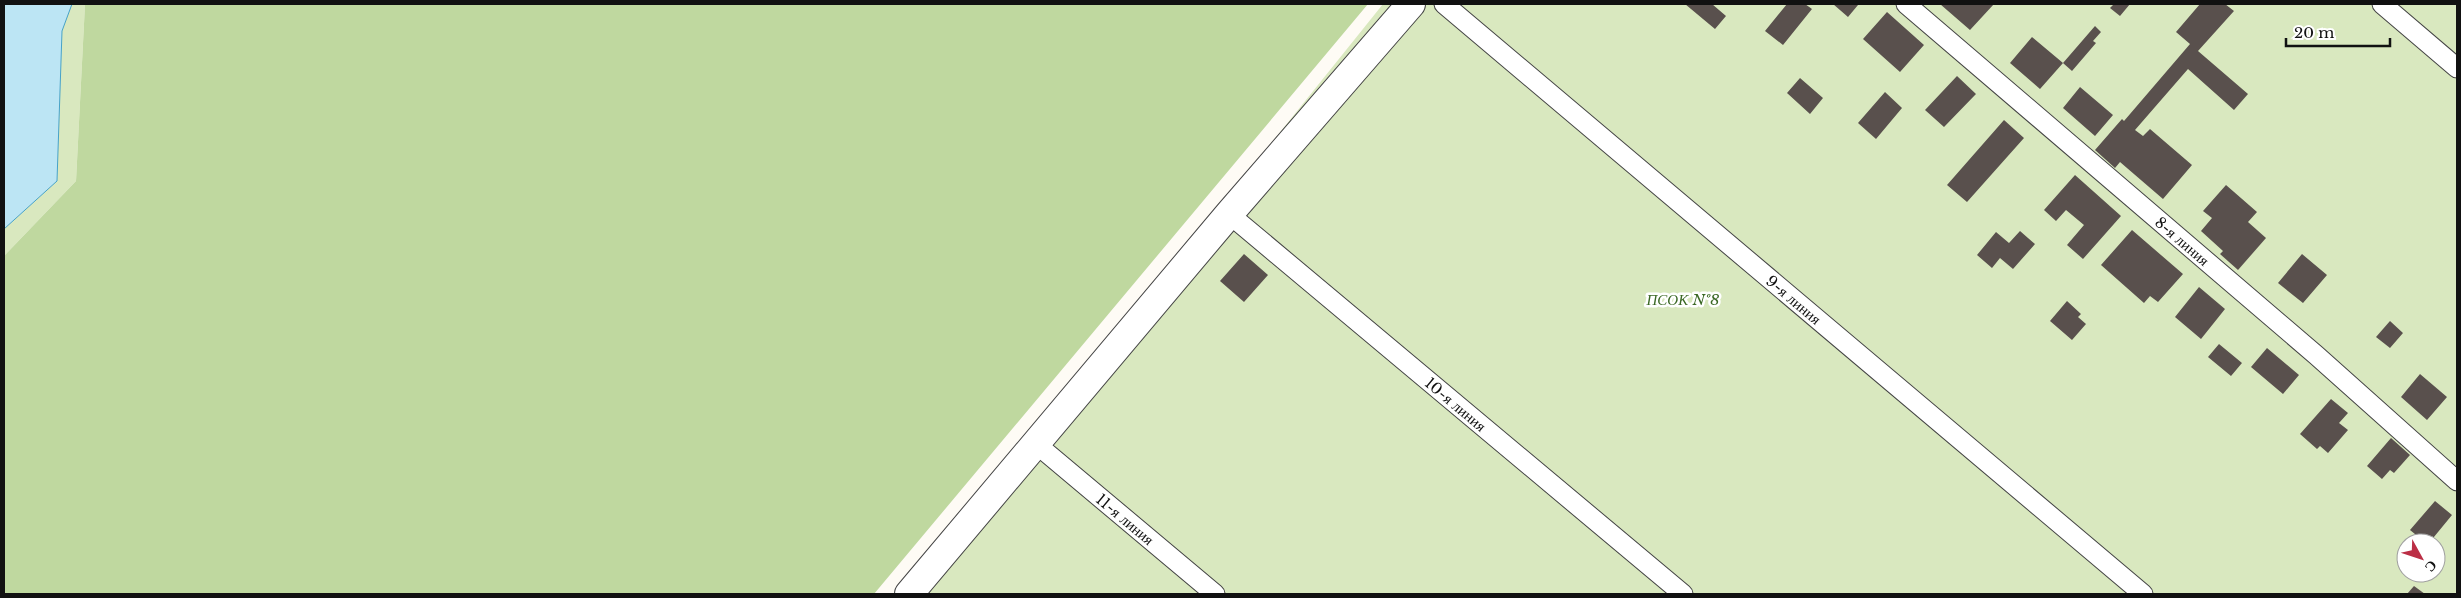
<svg xmlns="http://www.w3.org/2000/svg" width="2461" height="598" viewBox="0 0 2461 598" font-family="'Libre Baskerville',serif">
	<style>
		.green { fill: #d9e8bf; fill-rule: evenodd }
		.forest { fill: #bfd89f }
		.water { fill: #bce5f4; stroke: #46a2c7 }
		.building { fill: #59504d }
		.lines { fill: none; stroke-linecap: round; stroke-linejoin: round }
		.lane-casing { stroke: #444; stroke-width: 21 }
		.street-casing { stroke: #444; stroke-width: 30 }
		.lane { stroke: #fff; stroke-width: 19 }
		.street { stroke: #fff; stroke-width: 28 }
		.labels { text-anchor: middle; dominant-baseline: central; stroke-width: 5; stroke-linejoin: round; paint-order: stroke }
		.street-label { font-size: 15px; fill: #111; stroke: #fff }
		.park-label { font-size: 15px; font-style: italic; fill: #396723; stroke: #fff }
	</style>
	<rect width="100%" height="100%" fill="#fefbf5"/>
	<path class="green" d="M72,4H85L76,181L4,256V229L57,181L62,30Z
		M1383,4H2457V594H909ZM2406,543H2436V573H2406Z"/>
	<path class="forest" d="M85,4H1368L874,594H4V256L76,181Z"/>
	<path class="water" d="M4,4H72L62,31L57,181L4,229Z"/>
	<path class="building" d="M1685,4H1712L1726,16L1715,29Z
		M1787,4H1805L1812,9L1783,45L1765,31Z
		M1833,4H1857L1858,5L1848,17Z
		M1940,4H1994L1970,30Z
		M2114,4H2130L2120,16L2110,8Z
		M2200,4H2225L2234,11L2198,51L2248,94L2234,110L2188,69L2135,130L2143,136L2150,129L2192,165L2163,199L2120,162L2115,168L2095,150L2122,119L2124,121L2190,44L2176,32Z
		M1887,12L1924,45L1900,72L1863,39Z
		M2095,26L2101,32L2093,41L2096,43L2072,71L2063,63L2040,89L2010,63L2032,37L2063,63Z
		M1957,76L1976,94L1944,127L1925,110Z
		M1800,78L1823,98L1810,114L1787,93Z
		M2080,87L2113,115L2095,136L2063,108Z
		M1885,92L1902,108L1876,139L1858,123Z
		M2004,120L2024,138L1967,202L1947,185Z
		M2075,175L2121,216L2083,259L2067,245L2084,225L2066,210L2056,221L2044,210Z
		M2226,185L2257,212L2248,222L2266,238L2238,270L2220,254L2223,251L2201,231L2212,218L2203,211Z
		M2132,230L2183,274L2158,302L2150,296L2144,303L2101,265Z
		M2020,231L2035,244L2013,269L2000,258L1992,268L1977,255L1996,232L2009,243Z
		M1244,254L1268,275L1244,302L1220,281Z
		M2302,254L2327,275L2303,303L2278,283Z
		M2199,287L2225,309L2201,339L2175,317Z
		M2067,301L2081,314L2078,317L2086,324L2072,340L2050,321Z
		M2390,321L2403,333L2390,348L2376,337Z
		M2219,344L2242,363L2231,376L2208,357Z
		M2267,348L2299,375L2283,394L2251,367Z
		M2420,374L2447,397L2427,420L2401,397Z
		M2331,399L2348,413L2339,423L2348,430L2328,453L2320,446L2317,449L2300,434Z
		M2391,438L2410,455L2394,473L2390,470L2382,479L2367,466Z
		M2435,501L2452,515L2429,543H2426L2410,530Z
		M2414,586L2425,594H2407Z"/>
	<g class="lines">
		<g class="lane-casing">
			<g id="lane">
				<path id="s1" d="M1444,4L2143,594"/>
				<path id="s2" d="M1906,4L2316,355L2457,481"/>
				<path d="M2382,4L2457,68"/>
				<path id="s3" d="M1229,214L1683,594"/>
				<path id="s4" d="M1035,443L1215,594"/>
			</g>
		</g>
		<g class="street-casing">
			<path id="street" d="M909,594L1229,214L1411,4"/>
		</g>
		<use href="#lane" class="lane"/>
		<use href="#street" class="street"/>
	</g>
	<g class="labels">
		<g class="street-label">
			<text stroke="none"><textPath href="#s2" startOffset="364">8-я линия</textPath></text>
			<text stroke="none"><textPath href="#s1" startOffset="458">9-я линия</textPath></text>
			<text stroke="none"><textPath href="#s3" startOffset="296">10-я линия</textPath></text>
			<text stroke="none"><textPath href="#s4" startOffset="118">11-я линия</textPath></text>
		</g>
		<g class="park-label">
			<text x="1683" y="299">ПСОК №8</text>
		</g>
	</g>
	<rect width="2461" height="598" fill="none" stroke="#111111" stroke-width="10"/>
	<g transform="translate(2421 558) rotate(130)"><circle r="24" fill="#ffffff" stroke="#a0a0a0"/>
	<path d="M0-4L9 19L0 12L-9 19Z" fill="#bb2e45"/>
	<text y="-8" font-size="14" font-weight="bold" text-anchor="middle" fill="#111111">С</text>
	</g>
	<path d="M2286 38v8h104v-8" fill="none" stroke="#111111" stroke-width="2.5"/>
	<text x="2294" y="38" font-size="15" fill="#111111" stroke="#ffffff" stroke-width="4" paint-order="stroke">20 m</text>
</svg>
